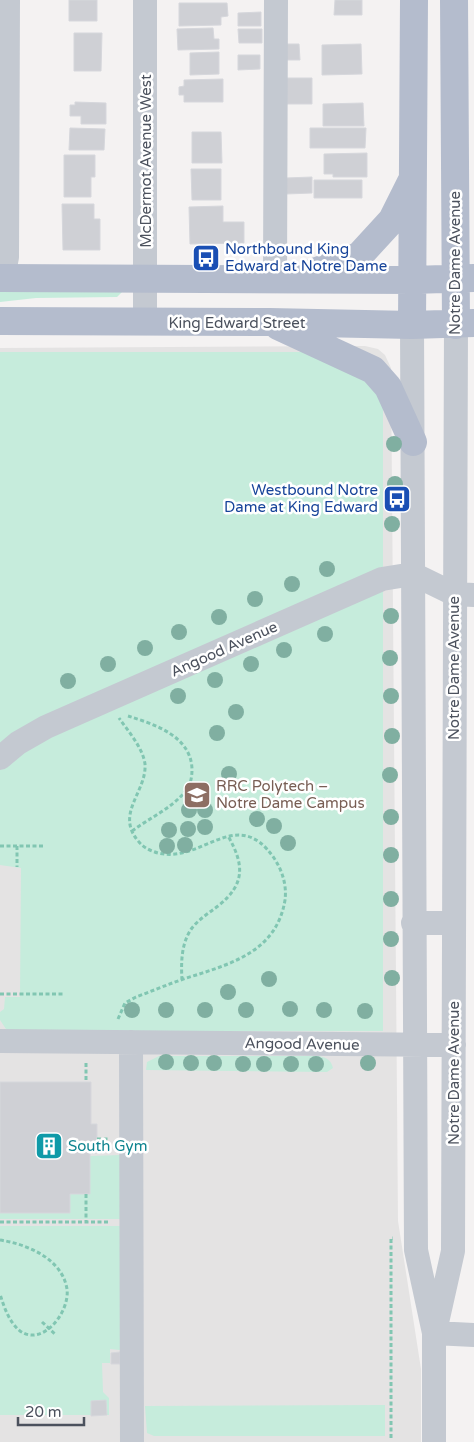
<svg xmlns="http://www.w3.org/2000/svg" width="474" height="1442" viewBox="0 0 474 1442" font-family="'Varela Round',sans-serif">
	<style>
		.education { fill: #e4e3e3 }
		.green { fill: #c6ecdc }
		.building { fill: #cfd0d5; stroke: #d6d7dc }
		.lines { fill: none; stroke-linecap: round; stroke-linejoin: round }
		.path { stroke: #81c6b2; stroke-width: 3; stroke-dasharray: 4 2.5; stroke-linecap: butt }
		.minor { stroke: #c4c9d1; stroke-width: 24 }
		.major { stroke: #b4bccd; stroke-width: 28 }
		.path-bridge { stroke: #81c6b2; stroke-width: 3; stroke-dasharray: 4 2.5; stroke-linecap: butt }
		.tree { fill: #80afa1 }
		.labels { text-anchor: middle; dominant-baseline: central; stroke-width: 5; stroke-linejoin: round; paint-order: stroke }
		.street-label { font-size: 15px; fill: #4b515d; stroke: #fff }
		.transit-label { font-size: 15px; fill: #164399; stroke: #fff; text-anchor: start }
		.education-label { font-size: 15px; fill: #785e54; stroke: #fff; text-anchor: start }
		.culture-label { font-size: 15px; fill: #0d838f; stroke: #fff; text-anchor: start }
	</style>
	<rect width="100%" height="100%" fill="#f4f2f2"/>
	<path class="education" d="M365,346L378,349L385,355L391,368L398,1221L421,1369V1442H0V348Z"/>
	<path class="green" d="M0,289L122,292L117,297L36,298L0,302Z
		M0,352H363L383,372V1031L8,1032L0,1020V1012L4,1009L5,997H20L21,868L0,865Z
		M159,1056H319C327,1058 331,1060 333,1068L327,1072L146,1070L147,1062Z
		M121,1155V1219H0V1194L70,1213V1194H90V1156Z
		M0,1226H121L120,1350L110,1349V1363H102L103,1392L109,1398V1415H0Z
		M385,1405V1436H154L147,1433L145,1406Z"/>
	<path class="building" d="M69,0H97V21H69Z
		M335,0H362V15H334Z
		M179,3H227L228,16L221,17V25L179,26Z
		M261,12V26H238V13Z
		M213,28L214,39H219V49L178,50L177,29Z
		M238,29H262V43H239Z
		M74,33H102L101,71H74Z
		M284,44H299L300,60H284Z
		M361,44L362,74L322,75V45Z
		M219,52V74L190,75V53Z
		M238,55H260V69L238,70Z
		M286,78H312V104H287Z
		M223,79V102H184V95H179V87L184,86V80Z
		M75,102L106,103V124H81V116H70V105H75Z
		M363,103L364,126H323V104Z
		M70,128L105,129L104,150H69Z
		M310,128H366L365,148H310Z
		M192,132H221L222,163H192Z
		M367,153V177H333V174H324V154Z
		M64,155H95V177H91V197H64Z
		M191,169H221V200H192Z
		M312,177V193L286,194V178Z
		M314,180H362V198H314Z
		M62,204H94V219H100V250H63Z
		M223,206V222H244V243L190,244L189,207Z
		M0,1082H91V1124H97V1153H90V1194H70V1213H0Z
		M120,1352V1364H111V1353Z
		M106,1400L107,1415L91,1416V1401Z"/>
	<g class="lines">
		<path class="path" d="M128,716C154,724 191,736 192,769C192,779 190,787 183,794C170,809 148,819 132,831
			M0,846H45
			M17,846V867
			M182,980C181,963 181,943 192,928C199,919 209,913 218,906C246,884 244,864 228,836
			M0,994H64
			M118,1019L125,1003L136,997C155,990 173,982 193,976C234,963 277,950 285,900C287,885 282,870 274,858C237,804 202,864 158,853C151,851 144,848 139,842C114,814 147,792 145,764C143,748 128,731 119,718
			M86,1063V1082
			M97,1139H109
			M86,1194V1222
			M0,1222H109
			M0,1240C26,1244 62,1258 67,1289C70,1312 43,1347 20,1331C9,1322 4,1307 0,1294
			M391,1438V1238H393"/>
		<path class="minor" d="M145,0V322
			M3,278L7,257L8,0
			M275,279L276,0
			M412,325L416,1250L434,1333V1442
			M0,758L18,743L46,727L382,579L413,574L454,594L474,595
			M413,923H454
			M0,1041L454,1045
			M131,1042L132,1442
			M436,1327L453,1251L456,325
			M434,1333L474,1335"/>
		<path class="major" d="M454,0L456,325
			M314,272L359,256L392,220L411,182
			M0,278L413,280L474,278
			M0,321L270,322L412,325L474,323
			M412,325L414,0
			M278,326L373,370L388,387L413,442"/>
		<path class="path-bridge" d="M42,1322L55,1334"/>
	</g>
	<g class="tree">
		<circle cx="394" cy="444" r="8"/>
		<circle cx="395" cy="484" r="8"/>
		<circle cx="392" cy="524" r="8"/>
		<circle cx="327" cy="569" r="8"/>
		<circle cx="292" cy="584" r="8"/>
		<circle cx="255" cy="599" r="8"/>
		<circle cx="391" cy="616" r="8"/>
		<circle cx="219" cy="617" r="8"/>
		<circle cx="179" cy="632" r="8"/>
		<circle cx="325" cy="634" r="8"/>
		<circle cx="145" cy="648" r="8"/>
		<circle cx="284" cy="650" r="8"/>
		<circle cx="390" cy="658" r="8"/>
		<circle cx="108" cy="664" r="8"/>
		<circle cx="251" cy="664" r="8"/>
		<circle cx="215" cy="680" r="8"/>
		<circle cx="68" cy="681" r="8"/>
		<circle cx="178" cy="696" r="8"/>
		<circle cx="391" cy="696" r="8"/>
		<circle cx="236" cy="712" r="8"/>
		<circle cx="217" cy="733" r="8"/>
		<circle cx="392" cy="736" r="8"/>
		<circle cx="229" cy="774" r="8"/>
		<circle cx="390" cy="775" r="8"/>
		<circle cx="189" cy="810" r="8"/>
		<circle cx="205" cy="810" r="8"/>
		<circle cx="391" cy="817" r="8"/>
		<circle cx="257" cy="819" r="8"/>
		<circle cx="274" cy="826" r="8"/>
		<circle cx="205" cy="827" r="8"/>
		<circle cx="188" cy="829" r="8"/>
		<circle cx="169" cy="830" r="8"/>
		<circle cx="288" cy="843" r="8"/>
		<circle cx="185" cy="845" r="8"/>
		<circle cx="167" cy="846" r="8"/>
		<circle cx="391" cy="855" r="8"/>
		<circle cx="391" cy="899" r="8"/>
		<circle cx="391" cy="939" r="8"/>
		<circle cx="392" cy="978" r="8"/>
		<circle cx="269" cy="979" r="8"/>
		<circle cx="228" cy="992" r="8"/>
		<circle cx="290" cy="1009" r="8"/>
		<circle cx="132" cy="1010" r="8"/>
		<circle cx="166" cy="1010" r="8"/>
		<circle cx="205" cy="1010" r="8"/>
		<circle cx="246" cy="1010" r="8"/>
		<circle cx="324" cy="1010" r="8"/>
		<circle cx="365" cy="1011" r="8"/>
		<circle cx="166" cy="1062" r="8"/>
		<circle cx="191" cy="1063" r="8"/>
		<circle cx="214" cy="1063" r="8"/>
		<circle cx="368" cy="1063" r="8"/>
		<circle cx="243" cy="1064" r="8"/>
		<circle cx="264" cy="1064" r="8"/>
		<circle cx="291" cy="1064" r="8"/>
		<circle cx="316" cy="1064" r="8"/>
	</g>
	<defs>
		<g id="bus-square" transform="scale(1.4375)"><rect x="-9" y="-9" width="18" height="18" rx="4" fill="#1a4fb4" stroke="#fff"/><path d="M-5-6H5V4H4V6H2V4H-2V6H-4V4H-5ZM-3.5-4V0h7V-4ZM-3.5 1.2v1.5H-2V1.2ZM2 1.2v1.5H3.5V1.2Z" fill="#fff"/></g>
		<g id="university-square" transform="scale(1.4375)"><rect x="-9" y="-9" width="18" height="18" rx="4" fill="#8d6e63" stroke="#fff"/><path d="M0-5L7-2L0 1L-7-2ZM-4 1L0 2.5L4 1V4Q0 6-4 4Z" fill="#fff"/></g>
		<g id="building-square" transform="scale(1.4375)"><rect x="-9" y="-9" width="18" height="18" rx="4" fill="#0f9aa8" stroke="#fff"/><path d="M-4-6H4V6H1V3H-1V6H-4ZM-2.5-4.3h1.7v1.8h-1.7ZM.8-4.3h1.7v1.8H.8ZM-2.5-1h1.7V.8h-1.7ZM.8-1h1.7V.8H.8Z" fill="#fff"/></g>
	</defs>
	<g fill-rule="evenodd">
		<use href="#bus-square" x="206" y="258"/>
		<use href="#bus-square" x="397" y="499"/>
		<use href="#university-square" x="197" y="795"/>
		<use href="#building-square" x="49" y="1146"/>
	</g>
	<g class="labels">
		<g class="street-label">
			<text transform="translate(146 161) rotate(-90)">McDermot Avenue West</text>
			<text transform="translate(455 263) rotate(-90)">Notre Dame Avenue</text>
			<text x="237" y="323">King Edward Street</text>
			<text transform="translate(224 649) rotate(-24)">Angood Avenue</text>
			<text transform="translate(454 668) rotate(-90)">Notre Dame Avenue</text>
			<text transform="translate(302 1044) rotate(1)">Angood Avenue</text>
			<text transform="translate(454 1073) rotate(-90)">Notre Dame Avenue</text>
		</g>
		<g class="transit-label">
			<text x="225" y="249">Northbound King<tspan x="225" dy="17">Edward at Notre Dame</tspan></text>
			<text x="378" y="490" text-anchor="end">Westbound Notre<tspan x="378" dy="17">Dame at King Edward</tspan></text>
		</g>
		<g class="education-label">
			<text x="216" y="786">RRC Polytech –<tspan x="216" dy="17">Notre Dame Campus</tspan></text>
		</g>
		<g class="culture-label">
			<text x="68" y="1146">South Gym</text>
		</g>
	</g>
	<path d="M18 1417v8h66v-8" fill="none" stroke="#4b515d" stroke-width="2.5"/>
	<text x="25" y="1417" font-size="15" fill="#4b515d" stroke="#ffffff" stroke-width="4" paint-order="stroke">20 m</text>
</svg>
